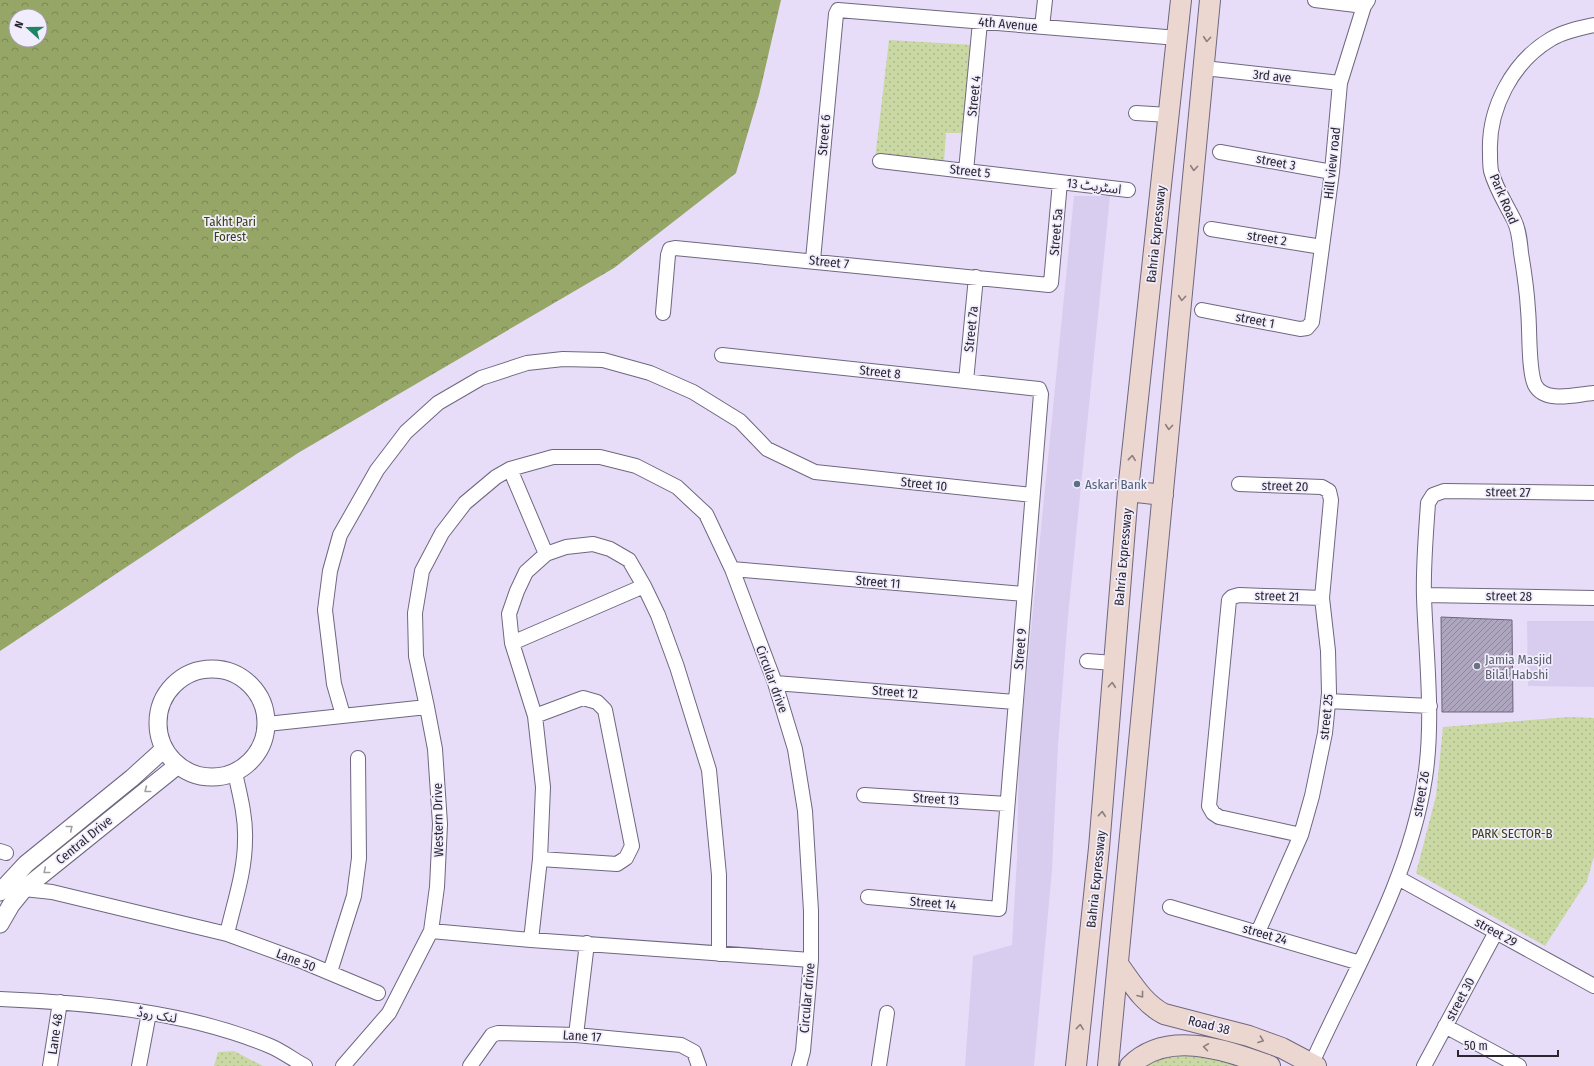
<svg xmlns="http://www.w3.org/2000/svg" width="1594" height="1066" viewBox="0 0 1594 1066" font-family="'Fira Sans Condensed','Noto Sans Arabic',sans-serif">
	<style>
		.built { fill: #d8cdee }
		.grass { fill: url(#grass-dots) }
		.forest { fill: url(#forest-crowns); fill-rule: evenodd }
		.building { fill: url(#building-hatch); stroke: #6c647c }
		.lines { fill: none; stroke-linecap: round; stroke-linejoin: round }
		.minor-casing { stroke: #6f677f; stroke-width: 16 }
		.tertiary-casing { stroke: #6f677f; stroke-width: 19 }
		.secondary-casing { stroke: #6f677f; stroke-width: 22 }
		.minor { stroke: #fff; stroke-width: 14 }
		.tertiary { stroke: #fff; stroke-width: 17 }
		.secondary { stroke: #ecd7d0; stroke-width: 20 }
		.oneway { stroke: #8b7f80 }
		.oneway2 { stroke: #9f9ea2 }
		.service-dot { fill: #5c6f8a; stroke: #f2edfd; stroke-width: 1.5 }
		.worship-dot { fill: #6b7280; stroke: #f2edfd; stroke-width: 1.5 }
		.labels { text-anchor: middle; dominant-baseline: central; stroke-width: 3.5; stroke-linejoin: round; paint-order: stroke }
		.street-label { font-size: 13px; fill: #2a2731; stroke: #f2edfd }
		.park-label { font-size: 13px; fill: #384313; stroke: #f2edfd }
		.service-label { font-size: 13px; fill: #4e5e75; stroke: #f2edfd; text-anchor: start }
		.worship-label { font-size: 13px; fill: #5b616d; stroke: #f2edfd; text-anchor: start }
	</style>
	<defs>
		<pattern id="grass-dots" width="8" height="8" patternUnits="userSpaceOnUse"><rect width="8" height="8" fill="#cad8a4"/><path d="M2 2h.1M6 6h.1" fill="none" stroke="#aeb98e" stroke-width="1.8" stroke-linecap="round"/></pattern>
		<pattern id="forest-crowns" width="20" height="18" patternUnits="userSpaceOnUse"><rect width="20" height="18" fill="#96a667"/><path d="M2 6a3 3 0 1 1 6 0M12 15a3 3 0 1 1 6 0" fill="none" stroke="#7b8755"/></pattern>
		<pattern id="building-hatch" width="6" height="6" patternUnits="userSpaceOnUse"><rect width="6" height="6" fill="#aea5bf"/><path d="M-1 1l2-2M0 6l6-6M5 7l2-2" fill="none" stroke="#8e869c"/></pattern>
	</defs>
	<rect width="100%" height="100%" fill="#e7ddf9"/>
	<path class="built" d="M1074,196H1110L1068,616L1058,745L1052,870L1034,1066H965L973,956L1012,945L1017,858L1019,751Z
		M1527,621H1594V687L1528,686Z"/>
	<path class="grass" d="M889,40L974,45L965,133H946L944,162L875,159Z
		M1569,717L1594,718V856L1587,881L1545,946L1416,873L1436,796L1443,727Z
		M234,1051L263,1066H214L218,1052Z
		M1186,1055L1207,1058L1250,1066H1146L1168,1056Z"/>
	<path class="forest" d="M0,0H781L759,95L736,173L614,268L298,453L0,651ZM16,16H40V40H16Z"/>
	<path class="building" d="M1441,617L1512,620L1513,712H1442Z"/>
	<g class="lines">
		<g class="minor-casing">
			<path id="minor" d="M1315,0L1364,6
				M1594,25C1580,28 1564,31 1551,39C1512,62 1488,109 1490,153C1490,159 1490,166 1491,171C1496,189 1506,204 1514,220C1519,230 1520,242 1521,253C1524,271 1527,291 1528,310C1530,328 1528,370 1535,385C1545,404 1577,394 1594,393
				M1042,27L1045,0
				M1204,68L1340,83
				M1136,113L1169,115
				M1220,152L1332,172
				M880,161L1128,190
				M966,171L980,22
				M1211,229L1322,247
				M813,260L836,14L838,10L1178,38
				M1202,310L1300,329L1307,328L1312,322L1332,172L1340,83L1364,6L1368,0
				M663,313L668,255L670,249L675,248L1049,285L1051,283L1060,182
				M722,355L1039,389L1041,394L999,909L868,897
				M966,381L976,277
				M510,469L546,554
				M1239,484L1322,487L1329,491L1331,500L1322,598L1328,651L1329,693L1325,733L1312,796L1301,835L1258,932
				M732,569L1024,594
				M1424,595L1594,598
				M512,643L644,586
				M1087,661L1114,663
				M775,683L1015,702
				M1328,701L1430,706
				M427,707L416,656L415,613L422,571L442,533L465,503L496,477L510,469L553,457H600L636,466L677,487L706,514L732,569L775,683L795,749L805,811L811,911V960L803,1051L799,1066
				M343,715L334,684L325,610L330,571L340,535L377,470L406,432L438,403L481,378L527,363L563,359L603,360L650,373L693,392L740,421L767,449L815,472L1032,495
				M535,716L583,698L597,702L605,710L632,846L626,858L617,864L540,859
				M267,724L427,707L435,749L440,824L437,887L431,931L389,1013L343,1066
				M864,795L1007,804
				M1301,835L1219,817L1213,813L1209,806L1229,600L1232,597L1239,595L1322,598
				M0,851L6,853
				M1398,878L1594,986
				M24,889L52,892L227,934L304,962L378,993
				M1170,907L1360,963
				M431,931L531,940L811,960
				M227,934C234,903 245,872 245,840C246,818 240,795 235,773
				M531,940L540,859L543,787L535,716L512,643L509,614L517,591L526,572L546,554L566,547L593,544L610,549L629,560L644,586L658,615L677,667L709,770L719,875V954
				M330,972L354,896L359,858L358,758
				M0,999C92,1003 185,1011 270,1046C282,1051 294,1060 305,1066
				M1445,1026L1519,1066
				M576,1035L587,943
				M1312,1063C1354,970 1409,881 1425,778C1434,718 1426,657 1424,597C1423,566 1426,534 1428,503L1433,495L1444,491L1594,493
				M50,1066L60,1002
				M139,1066L149,1013
				M470,1066L492,1035L498,1033L576,1035L681,1045L694,1052L699,1066
				M879,1066L887,1013
				M1424,1066L1496,932"/>
		</g>
		<g class="tertiary-casing">
			<path id="tertiary" d="M158 723a54 54 0 1 1 108 0a54 54 0 1 1-108 0Z
				M0,892L26,864L132,778L164,749
				M0,924L11,905L24,889L178,765"/>
		</g>
		<g class="secondary-casing">
			<path id="secondary" d="M1128,491L1163,495
				M1118,964C1132,983 1143,1003 1164,1014L1249,1036L1282,1048L1316,1066
				M1076,1066L1099,848L1128,491L1181,0
				M1108,1066L1210,0
				M1130,1066C1168,1028 1227,1051 1270,1066"/>
		</g>
		<use href="#minor" class="minor"/>
		<use href="#tertiary" class="tertiary"/>
		<use href="#secondary" class="secondary"/>
	</g>
	<defs><path id="oneway-chevron" d="M-2-3.5L2.5 0L-2 3.5" fill="none" stroke-width="1.6" stroke-linecap="round" stroke-linejoin="round"/></defs>
	<g class="oneway">
		<use href="#oneway-chevron" transform="translate(1207 39) rotate(95)"/>
		<use href="#oneway-chevron" transform="translate(1194 168) rotate(95)"/>
		<use href="#oneway-chevron" transform="translate(1182 298) rotate(95)"/>
		<use href="#oneway-chevron" transform="translate(1169 427) rotate(95)"/>
		<use href="#oneway-chevron" transform="translate(1132 458) rotate(-84)"/>
		<use href="#oneway-chevron" transform="translate(1112 685) rotate(-85)"/>
		<use href="#oneway-chevron" transform="translate(1102 814) rotate(-85)"/>
		<use href="#oneway-chevron" transform="translate(1141 995) rotate(52)"/>
		<use href="#oneway-chevron" transform="translate(1080 1027) rotate(-84)"/>
		<use href="#oneway-chevron" transform="translate(1261 1040) rotate(20)"/>
		<use href="#oneway-chevron" transform="translate(1206 1047) rotate(-172)"/>
	</g>
	<g class="oneway2">
		<use href="#oneway-chevron" transform="translate(147 790) rotate(142)"/>
		<use href="#oneway-chevron" transform="translate(70 828) rotate(-39)"/>
		<use href="#oneway-chevron" transform="translate(46 871) rotate(141)"/>
	</g>
	<circle class="service-dot" cx="1077" cy="484" r="4"/>
	<circle class="worship-dot" cx="1477" cy="666" r="4"/>
	<g class="labels">
		<g class="street-label">
			<text transform="translate(1008 24) rotate(5)">4th Avenue</text>
			<text transform="translate(1272 76) rotate(6)">3rd ave</text>
			<text transform="translate(974 96) rotate(-84)">Street 4</text>
			<text transform="translate(824 135) rotate(-85)">Street 6</text>
			<text transform="translate(1276 162) rotate(11)">street 3</text>
			<text transform="translate(1332 163) rotate(-84)">Hill view road</text>
			<text transform="translate(970 171) rotate(6)">Street 5</text>
			<text transform="translate(1094 186) rotate(7)">اسٹریٹ 13</text>
			<text transform="translate(1504 199) rotate(67)">Park Road</text>
			<text transform="translate(1056 232) rotate(-85)">Street 5a</text>
			<text transform="translate(1156 234) rotate(-84)">Bahria Expressway</text>
			<text transform="translate(1267 238) rotate(9)">street 2</text>
			<text transform="translate(829 262) rotate(6)">Street 7</text>
			<text transform="translate(1255 320) rotate(11)">street 1</text>
			<text transform="translate(971 329) rotate(-84)">Street 7a</text>
			<text transform="translate(880 372) rotate(6)">Street 8</text>
			<text transform="translate(924 484) rotate(6)">Street 10</text>
			<text transform="translate(1285 486) rotate(2)">street 20</text>
			<text transform="translate(1508 492) rotate(1)">street 27</text>
			<text transform="translate(1123 557) rotate(-85)">Bahria Expressway</text>
			<text transform="translate(878 582) rotate(5)">Street 11</text>
			<text transform="translate(1277 596) rotate(2)">street 21</text>
			<text transform="translate(1509 596) rotate(1)">street 28</text>
			<text transform="translate(1020 649) rotate(-85)">Street 9</text>
			<text transform="translate(772 679) rotate(70)">Circular drive</text>
			<text transform="translate(895 692) rotate(5)">Street 12</text>
			<text transform="translate(1326 717) rotate(-84)">street 25</text>
			<text transform="translate(1421 794) rotate(-80)">street 26</text>
			<text transform="translate(936 799) rotate(4)">Street 13</text>
			<text transform="translate(438 820) rotate(-91)">Western Drive</text>
			<text transform="translate(84 840) rotate(-39)">Central Drive</text>
			<text transform="translate(1096 879) rotate(-84)">Bahria Expressway</text>
			<text transform="translate(933 903) rotate(5)">Street 14</text>
			<text transform="translate(1496 932) rotate(29)">street 29</text>
			<text transform="translate(1265 934) rotate(16)">street 24</text>
			<text transform="translate(296 960) rotate(21)">Lane 50</text>
			<text transform="translate(807 998) rotate(-85)">Circular drive</text>
			<text transform="translate(1460 999) rotate(-62)">street 30</text>
			<text transform="translate(157 1015) rotate(10)">لنک روڈ</text>
			<text transform="translate(1209 1025) rotate(14)">Road 38</text>
			<text transform="translate(55 1034) rotate(-82)">Lane 48</text>
			<text transform="translate(582 1036) rotate(4)">Lane 17</text>
		</g>
		<g class="park-label">
			<text x="230" y="221">Takht Pari<tspan x="230" dy="15">Forest</tspan></text>
			<text x="1512" y="833">PARK SECTOR-B</text>
		</g>
		<g class="service-label">
			<text x="1085" y="484">Askari Bank</text>
		</g>
		<g class="worship-label">
			<text x="1485" y="659">Jamia Masjid<tspan x="1485" dy="15">Bilal Habshi</tspan></text>
		</g>
	</g>
	<g transform="translate(28 28) rotate(291)"><circle r="19" fill="#f2edfd" stroke="#a29eab"/>
	<path d="M0-3L7 15L0 10L-7 15Z" fill="#1d8561"/>
	<text y="-6" font-size="11" font-weight="bold" text-anchor="middle" fill="#2a2731">N</text>
	</g>
	<path d="M1458 1050v6h100v-6" fill="none" stroke="#2a2731" stroke-width="2"/>
	<text x="1464" y="1050" font-size="12" fill="#2a2731" stroke="#f2edfd" stroke-width="3" paint-order="stroke">50 m</text>
</svg>
